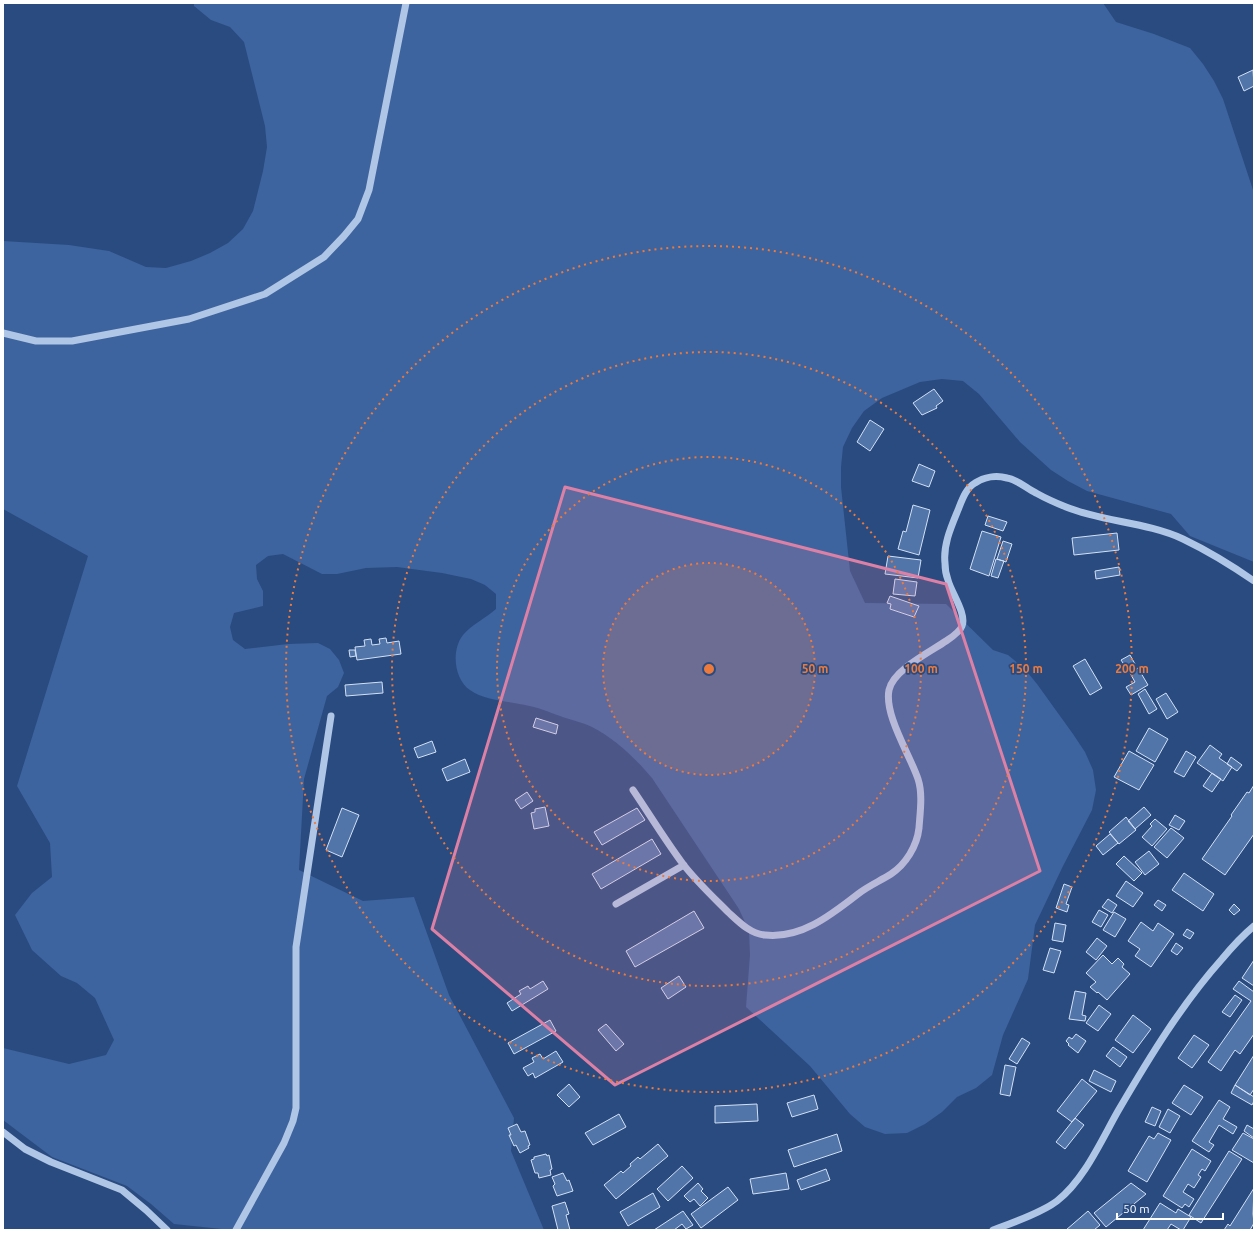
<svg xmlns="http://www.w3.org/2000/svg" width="1257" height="1233" viewBox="0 0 1257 1233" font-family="Ubuntu,sans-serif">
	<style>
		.green { fill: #3d649e }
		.building { fill: #5174a9; stroke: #d3e1f5 }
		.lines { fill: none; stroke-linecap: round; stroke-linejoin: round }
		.minor { stroke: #b0c6e6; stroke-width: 7 }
		.marked { fill: #dd80a5; fill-opacity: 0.2; stroke: #dd80a5; stroke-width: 3; stroke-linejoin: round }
		.ring { fill: none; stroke: #ed7a3d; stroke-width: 2; stroke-dasharray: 2 4 }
		.centre { fill: #ed7a3d; stroke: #294b80; stroke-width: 2 }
		.ring-label { font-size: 12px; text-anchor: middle; font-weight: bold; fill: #ed7a3d; stroke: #294b80; stroke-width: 3.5; stroke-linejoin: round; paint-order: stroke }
	</style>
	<rect width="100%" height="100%" fill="#294b80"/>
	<path class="green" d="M194,3H1103L1116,22L1154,34L1190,48L1203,64L1214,81L1223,99L1254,193V562L1190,536L1171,514L1087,491L1068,481L1051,470L1020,442L979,394L963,381L942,379L920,382L882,398L864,411L852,428L843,447L841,467V487L850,571L865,603L946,604L993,650L1008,655L1024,668L1037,684L1073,734L1085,752L1093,770L1096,790L1092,810L1063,866L1035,925L1028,979L1003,1035L992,1075L976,1088L957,1097L942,1112L925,1124L907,1133L885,1134L865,1127L850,1114L810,1066L746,1007L750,955L749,931L739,909L652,778C637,760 613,737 592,727C582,722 571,720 560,716C549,712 537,707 525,705C508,701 485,701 470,690C454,679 451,650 463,635C471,625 486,618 496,609V594L485,585L471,579L442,573L397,567L366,568L337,574H322L283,554L268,556L256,565L257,579L263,591V606L234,613L230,627L233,640L245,649L288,644L318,643L330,649L339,660L344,673L338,687L327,696L304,779L299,870L363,901L414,897L449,995L514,1118L511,1151L544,1230H231L174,1224L151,1204L127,1186L52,1157L3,1120V1048L69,1064L106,1055L114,1040L95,998L77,983L61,976L32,950L15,915L32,893L52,877L50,843L17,786L88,556L3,509V241L69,245L109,251L146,267L166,268L191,261L210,253L228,243L243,229L253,211L263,171L267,147L265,126L244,42L230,27L211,20L194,6Z"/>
	<path class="building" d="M1253,70L1254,86L1244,91L1238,77Z
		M934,389L943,401L936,406L937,408L922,415L913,403Z
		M870,420L884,429L870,451L857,442Z
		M919,464L935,471L929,487L912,481Z
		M913,505L930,510L919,555L898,549L903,531L906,532Z
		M988,516L1007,522L1003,531L985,525Z
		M982,531L1001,537L989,576L970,569Z
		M1117,533L1119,550L1074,555L1072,538Z
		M1003,541L1012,544L1006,562L997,559Z
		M888,556L921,560L918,578L885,574Z
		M996,559L1004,561L998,578L991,576Z
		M1119,567L1120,575L1096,579L1095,571Z
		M895,579L917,582L915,596L893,594Z
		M890,596L919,606L914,617L890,609L891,604L887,603Z
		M386,638L387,643L399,641L401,654L357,660L355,647L365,646L364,640L371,639L372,645L380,644L379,639Z
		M349,650H355L356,656L350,657Z
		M1130,655L1135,664L1127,669L1121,660Z
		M1085,659L1102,688L1090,695L1073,666Z
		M1138,668L1148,685L1131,695L1126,687L1135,682L1130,673Z
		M382,682L383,693L346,696L345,685Z
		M1145,689L1157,709L1149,714L1138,694Z
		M1166,693L1178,712L1167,719L1156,699Z
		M536,718L558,725L556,734L533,727Z
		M1149,728L1168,739L1155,762L1136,751Z
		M432,741L436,752L418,758L414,748Z
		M1210,745L1222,754L1219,758L1232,767L1223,781L1197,763Z
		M1129,751L1154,765L1139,790L1114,777Z
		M1186,751L1196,757L1184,777L1174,772Z
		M1231,757L1242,765L1237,771L1227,764Z
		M465,759L470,772L447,781L442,769Z
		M1212,773L1221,779L1212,792L1203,786Z
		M1254,785V834L1225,875L1202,859L1232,816L1231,815L1247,792L1249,793Z
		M527,792L533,801L521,809L515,800Z
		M545,807L549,826L534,829L531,813L535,812V809Z
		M1144,807L1151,815L1135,829L1128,821Z
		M342,808L359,815L342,857L326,850Z
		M637,808L645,820L602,845L594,832Z
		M1175,815L1185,821L1179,830L1169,825Z
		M1126,817L1136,830L1119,844L1109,832Z
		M1155,819L1167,829L1152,846L1142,837L1152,826L1150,824Z
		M1171,828L1184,838L1167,858L1154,847Z
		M1110,834L1118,843L1103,855L1096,846Z
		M652,839L661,854L601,889L592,874Z
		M1149,851L1159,864L1145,875L1135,862Z
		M1124,856L1142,873L1134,881L1116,864Z
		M1184,873L1214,894L1203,911L1172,890Z
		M1126,881L1143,893L1133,907L1116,896Z
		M1064,884L1072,887L1066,904L1069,905L1067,912L1056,908Z
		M1108,899L1117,905L1112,913L1102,907Z
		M1158,900L1166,905L1162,911L1154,905Z
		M1234,904L1240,910L1234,915L1229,910Z
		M1099,910L1108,915L1101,927L1092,922Z
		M694,911L704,928L635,967L626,951Z
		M1114,912L1126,919L1115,937L1103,930Z
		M1141,922L1153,931L1158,923L1174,934L1151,967L1135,956L1140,949L1128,941Z
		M1055,923L1066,925L1063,942L1052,940Z
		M1187,929L1194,933L1190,939L1183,935Z
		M1097,938L1107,946L1096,960L1086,952Z
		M1176,943L1183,948L1177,955L1171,951Z
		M1050,948L1061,951L1054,973L1043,970Z
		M1103,955L1112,964L1118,958L1124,964L1122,967L1130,974L1107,1000L1098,992L1097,993L1090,987L1096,982L1086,973Z
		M1254,960V986L1242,978Z
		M679,976L686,987L668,999L661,988Z
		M543,981L548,989L512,1011L507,1003L521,994L519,991L528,986L530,989Z
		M1239,981L1254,992V1034L1240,1054L1235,1050L1221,1071L1208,1062L1251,1001L1233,989Z
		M1075,991L1086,993L1082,1015L1086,1016L1085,1021L1069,1019Z
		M1235,995L1242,1000L1230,1017L1222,1012Z
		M1099,1005L1111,1014L1098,1031L1086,1023Z
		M1133,1015L1151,1029L1133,1053L1115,1040Z
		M550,1020L556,1031L514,1054L508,1043Z
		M606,1024L624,1044L616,1051L598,1030Z
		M1076,1034L1086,1041L1078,1053L1068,1045L1069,1044L1066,1041L1069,1037L1072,1039Z
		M1194,1035L1209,1045L1192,1068L1178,1058Z
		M1022,1038L1030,1043L1017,1064L1009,1059Z
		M1113,1047L1127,1057L1120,1067L1106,1056Z
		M556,1051L563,1062L535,1078L533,1073L528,1076L523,1068L534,1062L532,1058L540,1054L543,1059Z
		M1254,1055V1089L1250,1095L1235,1085Z
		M1005,1065L1016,1067L1010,1096L1000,1094Z
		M1094,1070L1116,1081L1111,1092L1089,1081Z
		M1082,1079L1097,1091L1072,1122L1057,1111Z
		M569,1084L580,1097L569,1107L557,1095Z
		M1184,1085L1203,1097L1191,1115L1172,1103Z
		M1235,1085L1254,1097V1101L1252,1105L1231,1093Z
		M814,1095L818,1109L792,1117L787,1103Z
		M1219,1100L1230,1107L1223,1119L1237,1127L1233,1134L1219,1125L1209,1142L1214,1145L1209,1152L1192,1141Z
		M757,1104L758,1121L715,1123V1106Z
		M1152,1107L1161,1111L1155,1126L1145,1122Z
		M1168,1109L1180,1116L1170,1133L1159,1127Z
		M619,1114L626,1127L593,1145L585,1133Z
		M1075,1118L1084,1125L1065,1149L1056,1142Z
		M517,1124L521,1132L525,1131L530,1145L528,1146L529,1148L520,1153L516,1145L514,1146L509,1135H511L508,1128Z
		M1247,1125L1254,1129V1138L1244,1131Z
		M1158,1133L1171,1140L1147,1182L1128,1171L1149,1136L1154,1139Z
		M1243,1133L1254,1139V1163L1232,1150Z
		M837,1134L842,1151L794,1167L788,1150Z
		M658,1144L668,1156L616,1199L604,1185L621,1171L623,1173L631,1166L630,1164L638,1157L640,1159Z
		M1192,1149L1211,1161L1205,1171L1202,1169L1198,1175L1201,1177L1194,1188L1188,1184L1183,1192L1194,1199L1189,1207L1185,1204L1182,1208L1163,1196Z
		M1229,1151L1242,1159L1201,1223L1189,1215Z
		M546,1154L547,1156L549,1155L552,1169L550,1170L551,1175L539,1178L538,1173H535L531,1160L534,1159V1157Z
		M682,1166L693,1178L668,1201L657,1189Z
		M826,1169L830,1180L801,1190L797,1180Z
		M563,1173L567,1181L569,1180L573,1191L557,1196L553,1186L555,1184L552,1177Z
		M786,1173L789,1189L753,1194L750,1179Z
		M698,1183L703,1189L701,1191L708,1198L700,1206L694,1199L690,1202L684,1196Z
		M1131,1183L1146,1194L1106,1227L1094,1213Z
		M728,1187L738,1200L701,1228L691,1214Z
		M1254,1188L1253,1214L1254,1223L1250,1230H1224L1228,1224L1230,1226Z
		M653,1193L660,1207L628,1226L620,1212Z
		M565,1202L569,1214L566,1215L570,1230H558L552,1206Z
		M1160,1203L1176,1213L1178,1209L1191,1217L1183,1230H1181L1171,1224L1167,1230H1143Z
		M683,1211L693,1225L686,1229L682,1224L674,1230H654Z
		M1088,1211L1100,1225L1094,1230H1066Z"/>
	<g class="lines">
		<path class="minor" d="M3,333L36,341H72L189,319L265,294L324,257L344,236L358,219L369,190L406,3
			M633,790C650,815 665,840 683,864C696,881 712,896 728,912C738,921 750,934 765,935C801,939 831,915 858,894C868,886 880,881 891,874C906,864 917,846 919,828C920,813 923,794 918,779C910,755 884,715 889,690C893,670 930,652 946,641C952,637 960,632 962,626C967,614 951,592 948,580C946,575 945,568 945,563C943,545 951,527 958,510C962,500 966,488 975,483C984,477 996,475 1007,478C1018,480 1026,488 1036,493C1045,498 1056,503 1066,507C1103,522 1146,522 1183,539C1208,551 1231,565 1254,581
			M616,904L684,865
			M3,1132L25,1149L51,1162L122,1190L146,1210L167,1230
			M236,1230L284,1143L293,1121L296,1108V947L331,716
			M993,1230C1012,1223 1041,1213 1057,1201C1084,1180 1101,1141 1118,1111C1149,1058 1181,1005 1222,959C1232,947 1242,936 1254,926"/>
	</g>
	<path class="marked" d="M565,487L946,584L1040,871L615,1085L432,929Z"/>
	<circle cx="709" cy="669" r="106" fill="#ed7a3d" fill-opacity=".12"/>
	<g class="ring">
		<circle cx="709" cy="669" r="106"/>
		<circle cx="709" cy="669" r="212"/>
		<circle cx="709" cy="669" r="317"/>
		<circle cx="709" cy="669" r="423"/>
	</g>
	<circle cx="709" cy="669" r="6" class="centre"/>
	<g class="ring-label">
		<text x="815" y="673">50 m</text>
		<text x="921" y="673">100 m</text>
		<text x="1026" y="673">150 m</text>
		<text x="1132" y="673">200 m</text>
	</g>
	<rect width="1257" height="1233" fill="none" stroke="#ffffff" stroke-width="8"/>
	<path d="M1117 1213v6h106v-6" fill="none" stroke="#ffffff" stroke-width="2"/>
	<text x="1123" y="1213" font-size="12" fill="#ffffff" stroke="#294b80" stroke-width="3" paint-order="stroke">50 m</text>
</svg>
